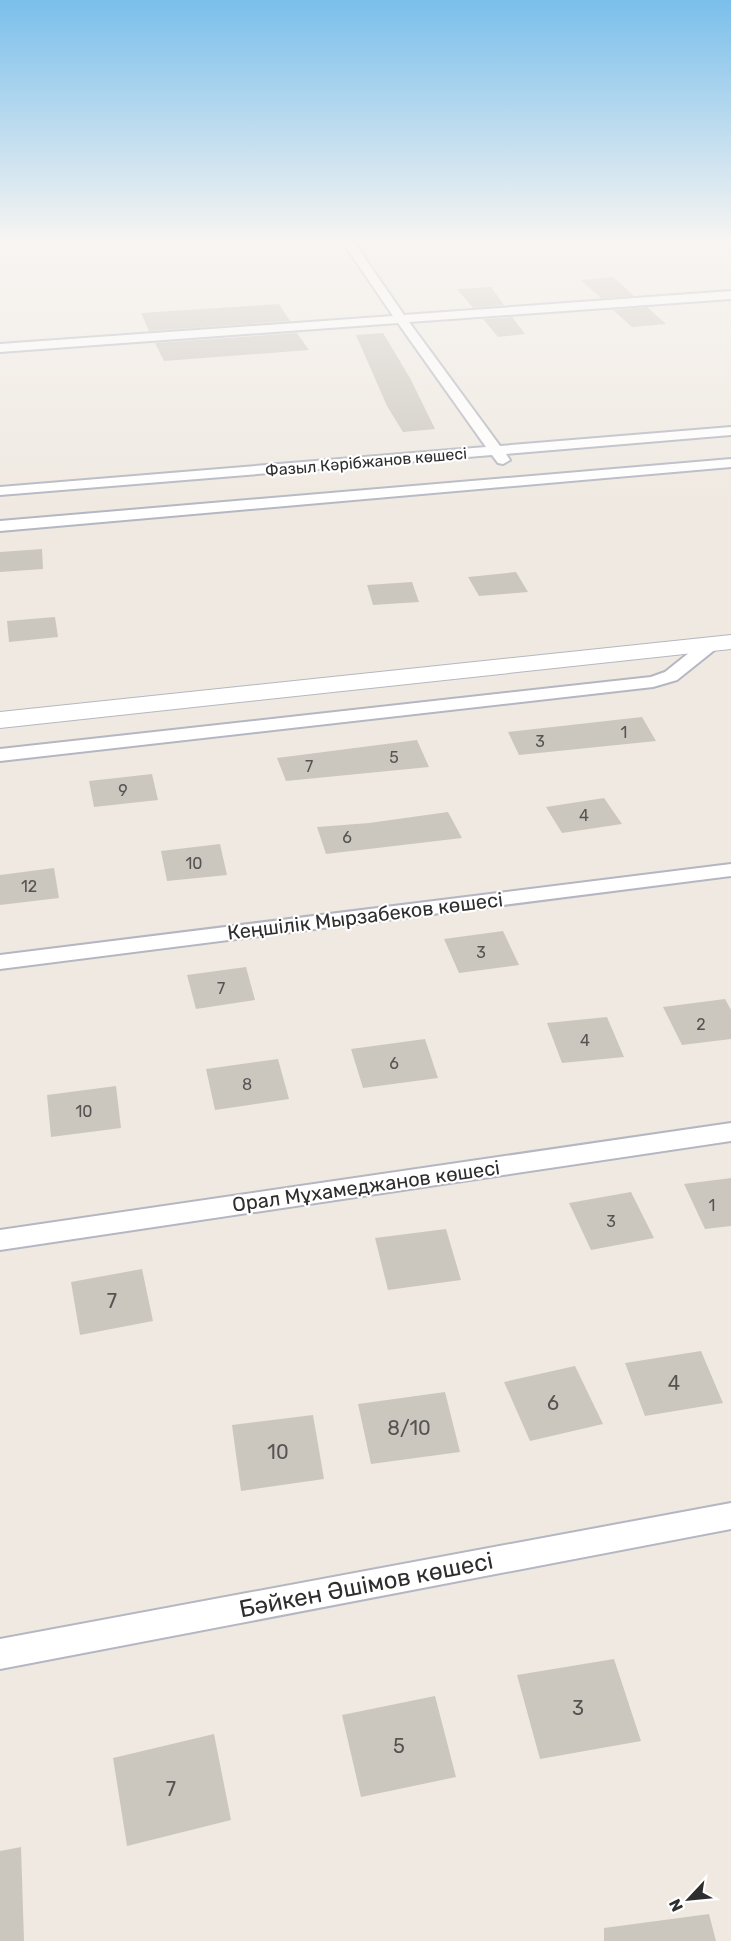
<svg xmlns="http://www.w3.org/2000/svg" width="731" height="1941" viewBox="0 0 731 1941" font-family="Rubik,sans-serif">
	<style>
		.building { fill: #cbc7bf }
		.lines { fill: none; stroke-linecap: round; stroke-linejoin: round }
		.street-casing { stroke: #b4b7c1; stroke-width: 4 }
		.secondary-casing { stroke: #b4b7c1; stroke-width: 2 }
		.street { fill: #fff; fill-rule: evenodd }
		.secondary { fill: #fff; fill-rule: evenodd }
		.labels { text-anchor: middle; dominant-baseline: central; stroke-width: 4.5; stroke-linejoin: round; paint-order: stroke }
		.far-street-label { font-size: 16px; fill: #2e2e2e; stroke: #fff }
		.number-label { font-size: 16px; fill: #555452 }
		.street-label { font-size: 20px; fill: #2e2e2e; stroke: #fff }
		.near-number-label { font-size: 20px; fill: #555452 }
		.near-street-label { font-size: 24px; fill: #2e2e2e; stroke: #fff }
	</style>
	<rect width="100%" height="100%" fill="#efe9e1"/>
	<path class="building" d="M613,277L634,296L601,298L581,280Z
		M491,287L504,305L473,308L457,289Z
		M279,304L290,321L149,331L141,313Z
		M647,307L666,324L632,327L613,310Z
		M512,317L525,334L498,337L483,319Z
		M297,333L309,350L164,361L155,343Z
		M383,333L410,378L435,429L403,432L387,406L356,335Z
		M42,549L43,569L0,572V552Z
		M516,572L528,592L479,596L468,577Z
		M412,582L419,602L373,605L367,585Z
		M55,617L58,637L9,642L7,621Z
		M642,717L656,741L519,755L508,732Z
		M417,740L429,767L286,781L277,758Z
		M152,774L158,800L94,807L89,781Z
		M604,798L622,824L562,833L546,807Z
		M448,812L462,838L326,854L317,827L369,823Z
		M220,844L227,875L167,881L161,851Z
		M54,868L59,898L0,905V875Z
		M503,931L519,965L459,973L444,939Z
		M246,967L255,1000L196,1009L187,975Z
		M725,999L731,1010V1039L682,1045L663,1007Z
		M607,1017L624,1057L562,1063L547,1023Z
		M425,1039L438,1078L363,1088L351,1049Z
		M278,1059L289,1099L215,1110L206,1069Z
		M116,1086L121,1128L51,1137L47,1095Z
		M731,1178V1226L705,1229L684,1184Z
		M631,1192L654,1238L591,1250L569,1203Z
		M446,1229L461,1280L388,1290L375,1238Z
		M142,1269L153,1321L80,1335L71,1282Z
		M701,1351L723,1403L645,1416L625,1363Z
		M575,1366L603,1424L530,1441L504,1382Z
		M445,1392L460,1452L371,1464L358,1404Z
		M313,1415L324,1479L241,1491L232,1425Z
		M614,1659L641,1741L540,1759L517,1675Z
		M435,1696L456,1777L361,1797L342,1715Z
		M214,1734L231,1820L127,1846L113,1758Z
		M21,1847L24,1941H0V1851Z
		M709,1914L716,1941H604V1928Z"/>
	<g class="lines">
		<g class="street-casing">
			<path id="street" d="M342,241H353L404,315L731,291V299L409,322L500,446L731,427V435L506,454L510,460L503,464L498,463L492,455L0,495V487L486,447L398,323L0,352V344L393,316Z
				M731,459V467L0,531V521Z
				M711,639L717,640L720,644L717,648L677,680L653,687L0,761V749L651,677L665,672L705,640Z
				M731,864V876L0,969V955Z
				M731,1123V1141L0,1250V1230Z
				M731,1503V1529L0,1669V1639Z"/>
		</g>
		<g class="secondary-casing">
			<path id="secondary" d="M731,635V649L0,728V712Z"/>
		</g>
		<use href="#street" class="street"/>
		<use href="#secondary" class="secondary"/>
	</g>
	<linearGradient id="sky" x2="0" y2="1"><stop stop-color="#7abfeb"/><stop offset="0.47" stop-color="#f8f5f2"/><stop offset="1" stop-color="#f8f5f2" stop-opacity="0"/></linearGradient>
	<rect width="731" height="512" fill="url(#sky)"/>
	<g class="labels">
		<g class="far-street-label">
			<text transform="translate(366 462) rotate(-5)">Фазыл Кәрібжанов көшесі</text>
		</g>
		<g class="number-label">
			<text x="624" y="732">1</text>
			<text x="540" y="741">3</text>
			<text x="394" y="757">5</text>
			<text x="309" y="766">7</text>
			<text x="123" y="790">9</text>
			<text x="584" y="815">4</text>
			<text x="347" y="837">6</text>
			<text x="194" y="863">10</text>
			<text x="29" y="886">12</text>
			<text x="481" y="952">3</text>
			<text x="221" y="988">7</text>
			<text x="701" y="1024">2</text>
			<text x="585" y="1040">4</text>
			<text x="394" y="1063">6</text>
			<text x="247" y="1084">8</text>
			<text x="84" y="1111">10</text>
			<text x="712" y="1205">1</text>
			<text x="611" y="1221">3</text>
		</g>
		<g class="street-label">
			<text transform="translate(365 916) rotate(-7)">Кеңшілік Мырзабеков көшесі</text>
			<text transform="translate(366 1186) rotate(-8)">Орал Мұхамеджанов көшесі</text>
		</g>
		<g class="near-number-label">
			<text x="112" y="1301">7</text>
			<text x="674" y="1383">4</text>
			<text x="553" y="1403">6</text>
			<text x="409" y="1428">8/10</text>
			<text x="278" y="1452">10</text>
			<text x="578" y="1708">3</text>
			<text x="399" y="1746">5</text>
			<text x="171" y="1789">7</text>
		</g>
		<g class="near-street-label">
			<text transform="translate(366 1585) rotate(-11)">Бәйкен Әшімов көшесі</text>
		</g>
	</g>
	<g transform="translate(689 1899) rotate(244)" stroke="#ffffff" stroke-width="4.5" paint-order="stroke">
	<path d="M0-4.5L10 22L0 15L-10 22Z" fill="#2e2e2e"/>
	<text y="-9" font-size="16" font-weight="bold" text-anchor="middle" fill="#2e2e2e">N</text>
	</g>
</svg>
